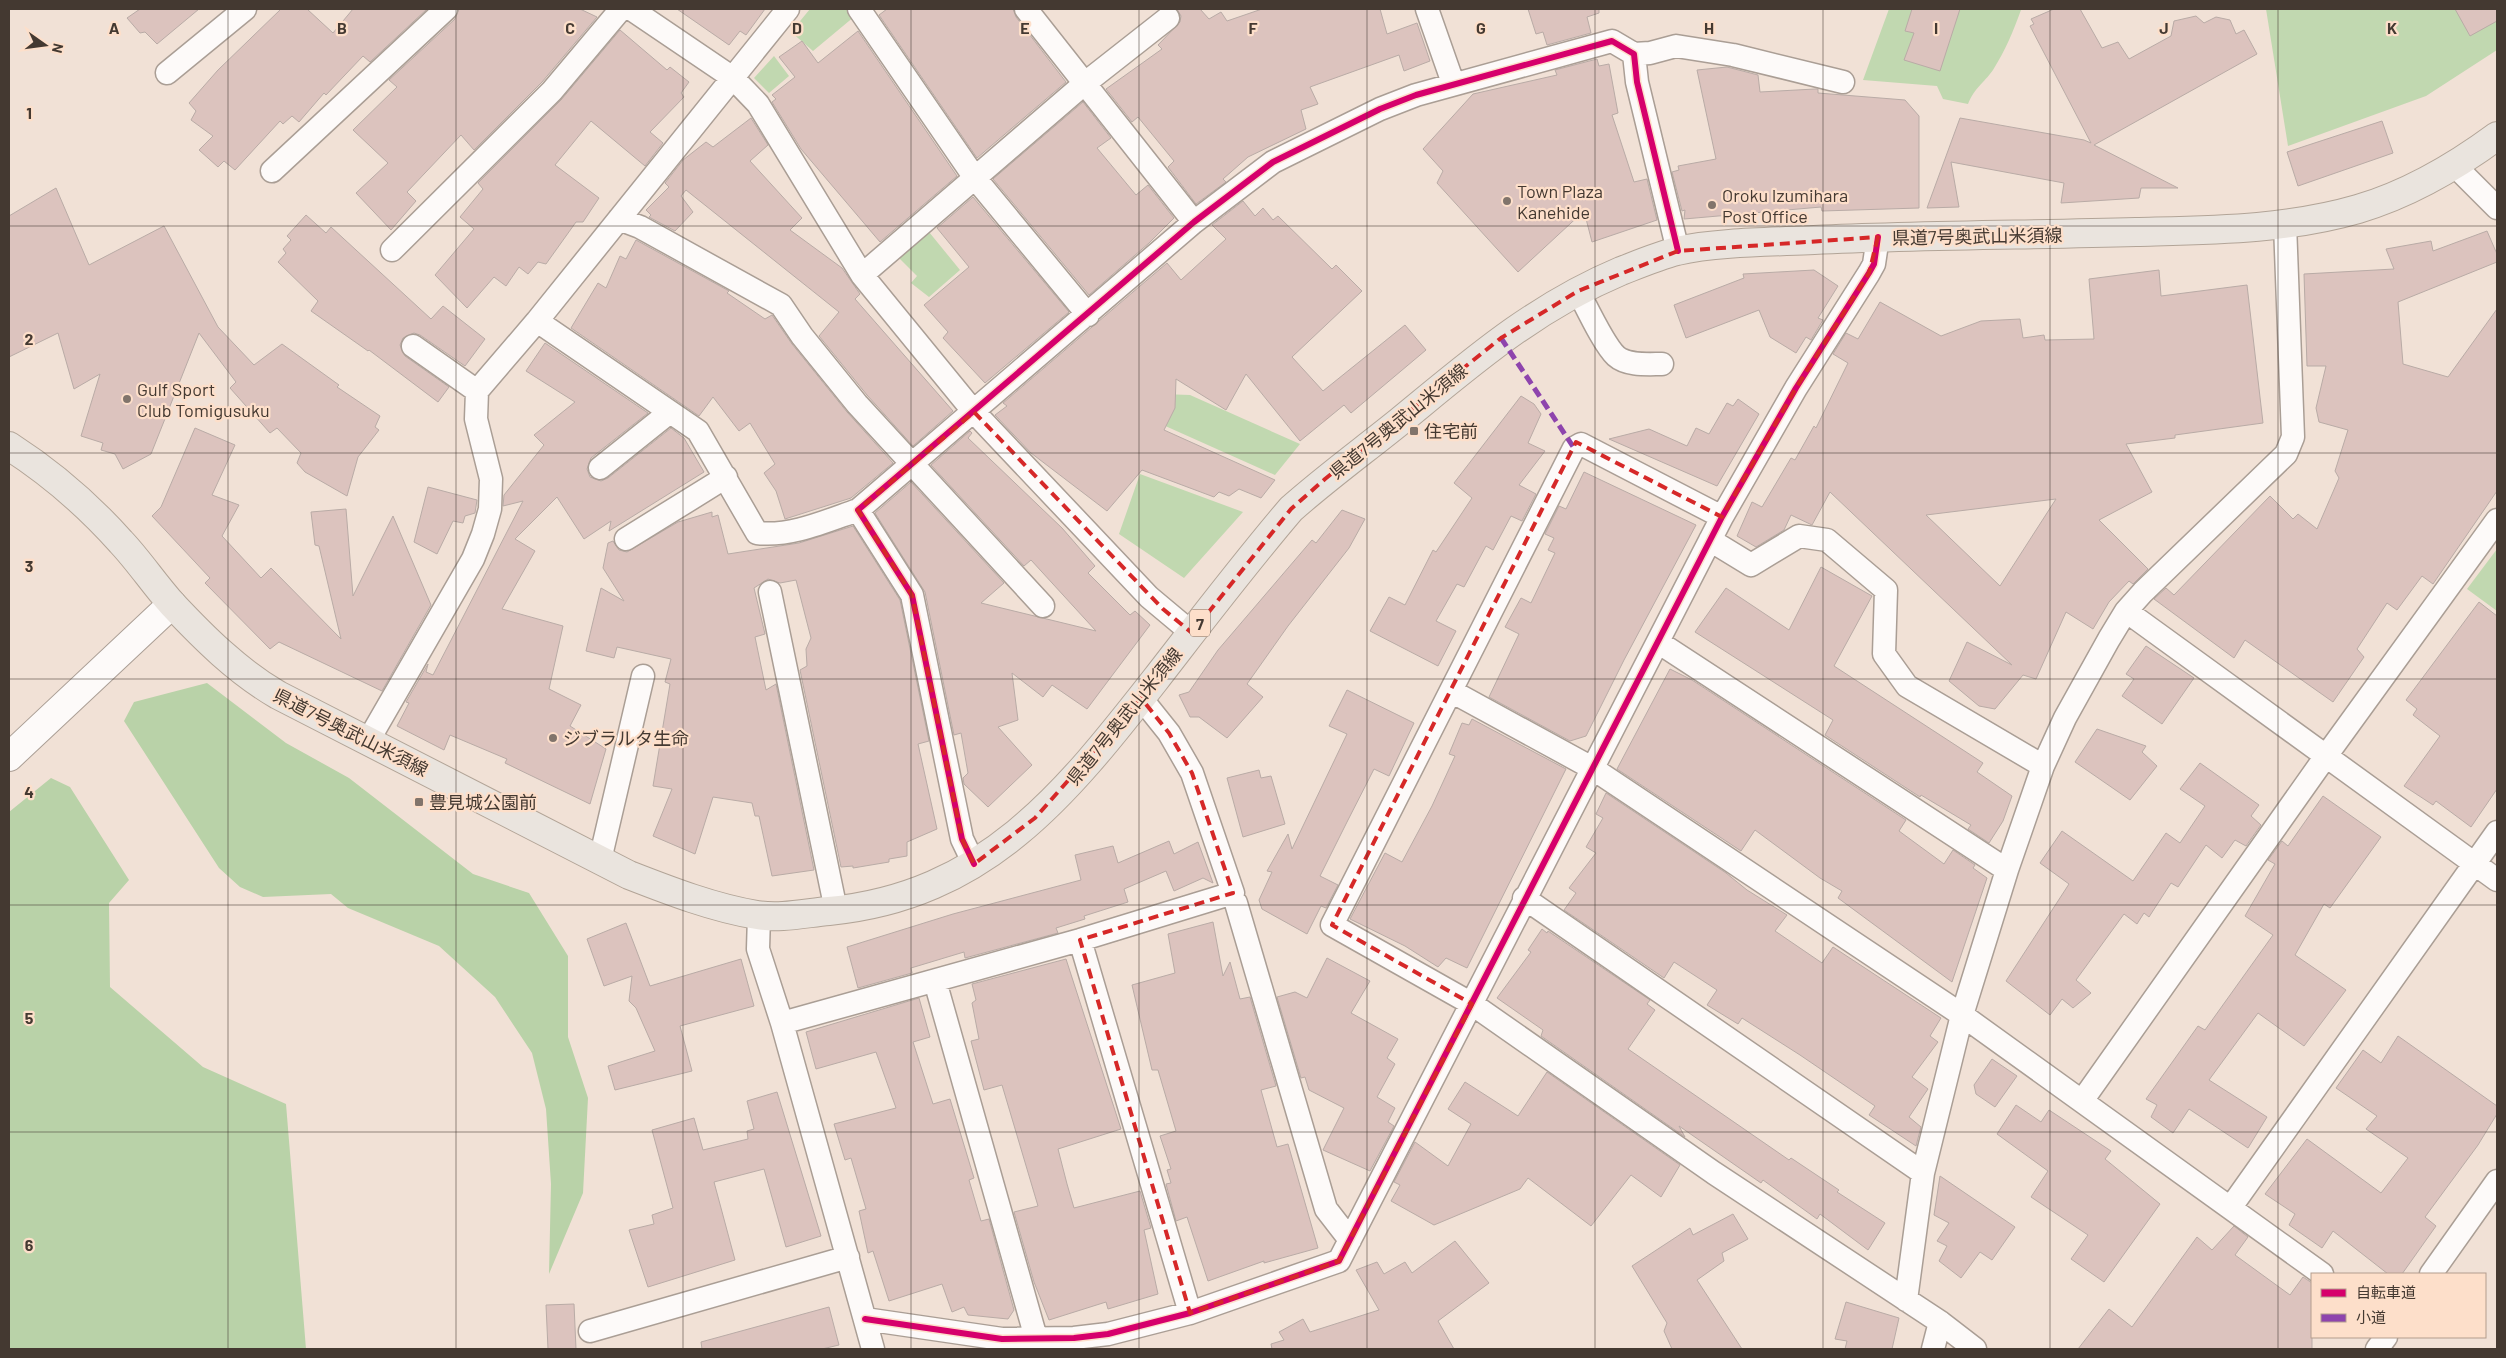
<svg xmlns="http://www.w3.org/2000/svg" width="2506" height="1358" viewBox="0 0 2506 1358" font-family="Barlow,'Noto Sans JP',sans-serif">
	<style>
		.green { fill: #c1d8b0 }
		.forest { fill: #b9d2a8 }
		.building { fill: #dcc3be; stroke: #b9aba6; fill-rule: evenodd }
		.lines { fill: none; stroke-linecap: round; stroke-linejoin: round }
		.minor-casing { stroke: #aa9e95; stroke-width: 25 }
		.tertiary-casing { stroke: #aa9e95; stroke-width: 30 }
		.primary-casing { stroke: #b2a497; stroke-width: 30 }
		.minor { stroke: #fdfaf9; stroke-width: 22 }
		.tertiary { stroke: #fdfaf9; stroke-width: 28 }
		.primary { stroke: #eae4de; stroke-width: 28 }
		.quiet { stroke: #8e44ad; stroke-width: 5; stroke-dasharray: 10 5; stroke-linecap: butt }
		.cycleway-casing { stroke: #fddfca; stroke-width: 9 }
		.cycleway { stroke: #d6006c; stroke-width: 6 }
		.marked { fill: none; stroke: #d62828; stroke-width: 4; stroke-dasharray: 10 6; stroke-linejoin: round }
		.grid { fill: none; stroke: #443931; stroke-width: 1; stroke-opacity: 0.55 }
		.poi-dot { fill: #81746b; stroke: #fddfca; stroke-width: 2 }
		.labels { text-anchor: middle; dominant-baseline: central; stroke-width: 4.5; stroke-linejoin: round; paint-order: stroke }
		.shield { fill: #fddfca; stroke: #7c6b5f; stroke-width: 1 }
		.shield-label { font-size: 16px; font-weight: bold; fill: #443931 }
		.poi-label { font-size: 18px; fill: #443931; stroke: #fddfca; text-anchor: start }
		.street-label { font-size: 18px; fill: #443931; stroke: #fddfca }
		.grid-label { font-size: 16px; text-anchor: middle; font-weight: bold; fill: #443931; stroke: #fddfca; stroke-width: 4.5; stroke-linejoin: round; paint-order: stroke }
	</style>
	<rect width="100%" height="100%" fill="#f1e1d6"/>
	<path class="green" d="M810,9H850L855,16L813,51L791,32Z
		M1889,9H2021V10C2013,32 2005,51 1993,70C1983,84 1975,87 1968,104L1943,99L1937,86L1863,80Z
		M2266,9H2497V50L2426,96L2288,146Z
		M774,56L789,76L769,93L754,78Z
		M929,232L960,270L929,297L911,283L917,276L899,258Z
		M1162,394L1190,395L1300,444L1275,475L1143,416Z
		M1140,474L1243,512L1184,578L1119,534Z
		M2497,549V611L2467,589Z"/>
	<path class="forest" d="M207,683L286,743L349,778L473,874L529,893L568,956V1037L588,1098L583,1193L549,1274L551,1184L546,1109L532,1053L495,997L439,946L348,908L331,894L263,897L240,887L219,868L124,721L134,702Z
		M51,778L70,787L129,880L109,903L110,987L203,1067L286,1104L306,1349H9V812Z"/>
	<path class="building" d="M140,9H199L157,44L145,32L140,33L127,18Z
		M281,9H307L333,33L353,9H427L370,62L363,56L326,95L324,93L299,122L292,116L283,124L280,121L235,170L224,161L218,167L199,150L213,136L191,120L196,111L189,103L218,70Z
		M459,9H580L597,17L542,82L474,150L461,135L407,192L416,201L391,230L356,193L388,163L353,130L397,87L389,80L455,19Z
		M677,9H765L746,35L740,31L729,45Z
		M887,9H1013L1016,17L1066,82L977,158L879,15Z
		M1177,9H1200L1209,19L1221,12L1227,21L1262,9H1380L1387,34L1417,23L1430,61L1404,71L1399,55L1310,87L1318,104L1301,110L1306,129L1248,157L1223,179L1226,182L1196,204L1168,167L1174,161L1138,117L1132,122L1106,89L1162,49L1158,45L1180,22L1181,16Z
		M1528,9H1599V13L1587,17L1591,33L1547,45L1543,32L1536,34Z
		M1912,9H1960L1940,71L1904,60L1914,33L1905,31Z
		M2054,9H2080L2102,48L2118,42L2129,59L2171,36L2174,21L2196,16L2204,23L2216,17L2230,20L2236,34L2244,30L2257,54L2094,145L2178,188H2141L2139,198L2061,203L2064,183L1951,162L1959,207L1927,208L1960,118L2084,140L2091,143L2030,26L2034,24L2031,19Z
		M2455,9H2497V21L2470,36Z
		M620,30L667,70L670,67L689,82L681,93L684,97L650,132L663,143L645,166L591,121L555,165L599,198L583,222H576L546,264L538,262L528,274L519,267L506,286L494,277L467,308L435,275L474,229L460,217L483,189L478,183L561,100Z
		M858,31L957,176L880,242L801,149L772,102L776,99L772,95L795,77L779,57L802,41L818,63Z
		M1597,59L1599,66L1609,64L1618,113L1612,115L1634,182L1647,179L1657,220L1592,242L1584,211L1518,272L1437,183L1443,171L1423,149L1473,94L1557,75L1555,70Z
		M1727,67L1758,75L1760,92L1815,89H1818V93L1905,100L1919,116V208L1822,211L1821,207L1684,219L1685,210L1682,211L1672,172L1679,170L1678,166L1716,159L1697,70Z
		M1083,102L1111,138L1097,148L1136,195L1148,185L1174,218L1149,243L1089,295L993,179Z
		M751,118L768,145L750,161L802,218L790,230L842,268L860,294L855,299L953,411L913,446L867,395L819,336L839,312L686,190L681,196L693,212L675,231L649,217L651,215L646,210L669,187L665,183L683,160L706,142L713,147Z
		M2382,121L2393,153L2298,186L2287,152Z
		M56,188L89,265L164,226L218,327L254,365L282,344L339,385L337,387L380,416L375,427L379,430L358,457L347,496L305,472L297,463L301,453L277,428L270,433L230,388L236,382L199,333L151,454L123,469L115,454L101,450L103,443L81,436L100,374L74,389L58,333L9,357V216Z
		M973,197L1069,312L985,383L943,338L948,332L924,305L969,267L937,228Z
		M1243,201L1255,216L1263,208L1273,220L1278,216L1332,269L1336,265L1362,291L1292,357L1323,391L1405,325L1426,350L1351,413L1344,405L1300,441L1246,374L1226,410L1176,379L1175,408L1164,430L1275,480L1261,498L1239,489L1229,496L1219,492L1214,497L1142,470L1107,511L1031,453L995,415L1007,406L1003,403L1167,263L1181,280L1226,239L1212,225Z
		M306,215L326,233L331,227L431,319L443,306L485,339L465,366L420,335L414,333L403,338L400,345L405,356L449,387L438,402L369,350L368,351L311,311L318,301L278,262L286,253L283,249L291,240L287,236Z
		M2487,231L2497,254V262L2398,302L2403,364L2448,377L2497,309V491L2433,584L2422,576L2397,610L2387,603L2357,649L2364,657L2333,702L2245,640L2234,658L2154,599L2166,588L2174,595L2270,496L2293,519L2298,514L2317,529L2339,478L2335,471L2348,430L2319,422L2316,408L2326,366H2307L2304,274L2394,269L2386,249L2431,241L2433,251Z
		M636,240L729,291L727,293L765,319L772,315L792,344L847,412L893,463L851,498L785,519L776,491L764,473L775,464L750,423L739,431L713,397L699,416L571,328L598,283L606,288L620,256L626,259Z
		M1814,270L1838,286L1818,318L1823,320L1811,340L1806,337L1796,353L1770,337L1759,310L1686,338L1674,305L1744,278L1743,274Z
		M2159,270L2161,296L2247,285L2263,423L2175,435V438L2126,444L2152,492L2099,520L2148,569L2133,584L2129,581L2109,602L2093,629L2066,612L2036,679L2023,675L1995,709L1979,706L1949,681L1967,642L2012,665L1830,492L1812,525L1791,515L1784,530L1756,547L1737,536L1752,502L1762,507L1791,458L1795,460L1814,426L1816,428L1848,363L1833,354L1846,333L1858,339L1880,302L1941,336L1981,321L2020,319L2023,338L2044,335L2045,340L2094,339L2089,279ZM2056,499L2000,586L1926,515Z
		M545,343L648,413L591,458L587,469L590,477L601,481L608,478L671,428L684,438L704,472L609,531L611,521L584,539L557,497L515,539L535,551L502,609L563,626L549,689L581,705L570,726L606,749L590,804L505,763L507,759L450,735L444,750L397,726L409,703L406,702L428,664L426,672L433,675L523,501L503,506L504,495L544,445L534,435L575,402L526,371Z
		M1521,396L1534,404L1541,414L1528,443L1545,451L1519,485L1536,494L1522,521L1511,516L1493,550L1486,546L1464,587L1457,584L1436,621L1456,631L1438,666L1370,631L1389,597L1405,605L1433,550L1436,552L1472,498L1454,483Z
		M1738,399L1759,414L1717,486L1609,439L1649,429L1687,446L1696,428L1709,434L1727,403L1733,406Z
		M195,428L235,445L212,495L239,505L222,536L261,578L271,568L341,639L319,546L315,545L311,512L346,509L353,596L393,516L431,605L382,691L279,642L270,649L205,583L210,578L152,516L161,507Z
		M970,431L972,433L968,438L1062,528L1095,566L1088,573L1130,615L1135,611L1150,625L1087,709L1052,685L1043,697L1012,673L1018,720L998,727L1032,765L988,807L964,784L963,778L968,773L961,733L954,735L925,592L875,513L911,482L1004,583L981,603L1096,631L1031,560L1024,566L931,465Z
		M1584,472L1696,525L1624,660L1586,736L1570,741L1489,697L1519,634L1505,627L1521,598L1531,603L1555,553L1548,550L1554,538L1545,534L1559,506L1566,509Z
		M428,487L477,500L475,513L465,516L463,523L453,521L437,554L414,542Z
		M1342,510L1365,519L1349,548L1288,626L1247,684L1263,697L1227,738L1199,717H1190L1179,695L1189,692L1218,650L1312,540L1316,543Z
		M712,512V517L718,515L728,554L799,543L853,526L900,600L929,741L918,744L937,829L907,842V856L889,859V862L853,868V866L841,867L800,670L807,666L806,649L811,638L796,580L780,583L768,579L754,588L765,634L755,637L766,690L776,684L814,870L772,876L759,816H755L752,803L713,797L695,854L653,836L672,789L653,786L670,684L665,682L671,659L617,647L614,658L586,651L601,588L624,601L603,568L608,543L613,541L619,550L627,552L678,522Z
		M1821,567L1872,596L1834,666L1983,763L1977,772L2012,796L2003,821L1989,843L1968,829L1971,825L1921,795L1920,797L1825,735L1833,720L1695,632L1726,588L1789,630Z
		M2479,602L2497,616V789L2471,827L2436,801L2433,805L2404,786L2440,736L2413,715L2417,709L2406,700Z
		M2146,646L2194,678L2162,724L2122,696L2134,679L2126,674Z
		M1670,669L1692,680L1906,820L1899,831L1944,864L1953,850L1975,865L1973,868L1987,878L1952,982L1838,898L1842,891L1820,878L1755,830L1741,851L1617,769Z
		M1347,690L1414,723L1389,776L1374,769L1347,822L1320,876L1338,885L1326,908L1321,906L1307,934L1262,909L1259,900L1272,872L1267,871L1288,834L1292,849L1347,734L1329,726Z
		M1472,719L1566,769L1467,968L1446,958L1438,967L1405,946L1350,919L1385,853L1402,862L1432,806L1455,756L1449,754L1462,723L1469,725Z
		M2097,729L2146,746L2142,752L2157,766L2130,800L2075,762Z
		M2200,763L2259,805L2251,816L2261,825L2246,846L2235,840L2222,858L2206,845L2178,887L2171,883L2149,917L2144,913L2137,924L2124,914L2076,980L2091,993L2073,1008L2062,999L2050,1015L2006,981L2069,884L2040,863L2062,831L2133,881L2166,833L2180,843L2205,806L2180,789Z
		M1259,770L1261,778L1271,776L1285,824L1243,837L1227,778Z
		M1606,793L1726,873L1747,890L1787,915L1775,931L1822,963L1833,947L1941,1018L1930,1036L1938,1042L1912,1077L1928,1089L1909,1117L1921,1127L1916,1146L1869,1115L1875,1106L1800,1055L1742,1018L1738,1024L1707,1005L1717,990L1674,962L1664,978L1564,910L1576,893L1569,888L1596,853L1586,847L1603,818L1596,814Z
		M2323,796L2381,837L2330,908L2324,904L2295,955L2346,990L2304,1046L2258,1013L2209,1080L2267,1117L2248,1148L2189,1109L2173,1133L2151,1117L2157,1105L2146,1099L2198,1026L2205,1030L2273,935L2245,916L2275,864L2268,860L2282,841L2288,846Z
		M1169,841L1174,854L1198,842L1213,883L1203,878L1174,891L1166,871L1124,889L1128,902L1084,916L1085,919L1056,928L1058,933L965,958L964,952L911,968L912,973L858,988L847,947L953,914L1081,880L1075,855L1113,846L1118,863Z
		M1213,922L1223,976L1230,962L1240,999L1250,997L1276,1086L1261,1090L1277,1147L1288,1144L1318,1248L1264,1263V1261L1208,1281L1187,1217L1176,1221L1166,1184L1171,1183L1167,1170L1171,1169L1160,1136L1176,1131L1158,1070H1152L1132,985L1175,973L1168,934Z
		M626,923L650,986L741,959L754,1006L680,1026L692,1071L615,1090L608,1066L655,1051L636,1008L629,1001L632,976L604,986L587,939Z
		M1542,929L1547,933L1548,931L1650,1000L1647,1004L1655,1010L1628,1049L1789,1160L1791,1158L1839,1190L1837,1192L1885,1223L1868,1250L1820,1214L1817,1219L1763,1180L1761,1183L1679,1126L1685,1137L1541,1036L1543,1030L1497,998L1531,952L1528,950Z
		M1327,958L1370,981L1351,1013L1398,1039L1387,1058L1395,1064L1377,1097L1395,1108L1388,1122L1394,1126L1370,1171L1323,1150L1344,1108L1309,1090L1305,1077L1301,1078L1277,997L1295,992L1307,998Z
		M1066,959L1121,1129L1058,1149L1067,1184L1074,1208L1140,1191L1151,1228L1144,1230L1158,1294L1108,1309L1106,1302L1049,1320L1034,1282L1014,1212L1038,1206L1002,1085L984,1090L971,1041L979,1039L972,1003L976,1000L972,984Z
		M919,998L930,1037L913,1042L933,1104L950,1099L974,1178L969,1180L981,1221L989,1219L1014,1310L1008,1319L968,1315L964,1307L952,1312L942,1284L889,1301L873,1251L868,1253L859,1211L866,1209L851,1158L845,1160L834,1124L896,1108L876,1052L816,1069L806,1032Z
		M2398,1036L2497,1106V1114L2478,1145L2425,1217L2436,1226L2402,1274H2388L2333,1231L2322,1248L2289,1225L2295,1214L2265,1194L2307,1139L2381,1193L2408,1158L2366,1129L2377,1116L2336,1088L2363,1050L2381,1063Z
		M1992,1059L2017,1076L1995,1107L1976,1094L1974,1085Z
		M1547,1072L1680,1165L1661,1197L1631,1175L1591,1226L1528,1178L1520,1189L1434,1225L1391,1201L1400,1185L1394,1182L1415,1142L1448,1166L1471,1124L1448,1109L1465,1082L1518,1116Z
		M777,1092L821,1236L786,1247L764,1169L714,1182L735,1260L648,1287L629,1230L654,1224L652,1215L673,1208L652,1130L694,1118L703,1150L748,1139L747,1131L754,1129L747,1101Z
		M2016,1105L2041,1122L2049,1110L2111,1151L2105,1159L2160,1204L2104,1282L2071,1259L2088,1235L2031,1197L2048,1171L1997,1134Z
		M1940,1176L2015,1227L1992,1260L1980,1252L1961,1278L1939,1261L1947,1246L1937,1241L1949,1223L1934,1215Z
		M1733,1214L1748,1239L1722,1253L1724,1261L1697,1280L1742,1349H1672L1664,1331L1667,1323L1632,1266L1690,1228L1693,1235Z
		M2234,1226L2248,1237L2235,1255L2290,1295L2303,1277L2312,1283V1349H2078L2109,1309L2132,1327L2197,1237L2212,1250Z
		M1455,1241L1489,1283L1438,1321L1454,1349H1272L1271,1344L1284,1340L1279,1332L1303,1319L1310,1332L1379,1310L1356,1270L1377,1262L1384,1274L1405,1262L1412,1273Z
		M1846,1302L1899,1318L1892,1349H1845L1847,1341L1835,1339Z
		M574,1304L576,1349H548L546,1305Z
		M829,1307L839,1345L822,1349H702L701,1342Z"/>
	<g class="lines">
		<g class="minor-casing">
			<path id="minor" d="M631,9L733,78L758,104L862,275L974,412L1149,597L1192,633
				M859,9L975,178L1088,315
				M1026,9L1194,222
				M1427,9L1453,83
				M1634,54L1650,53L1676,46L1733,55L1843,82
				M167,73L245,9
				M2455,166L2497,208
				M272,171L446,9
				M619,219L640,227L781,305L802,336L857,404L1043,606
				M392,250L552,91L621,9
				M862,275L1084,84L1168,18
				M1578,291C1586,306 1604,345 1616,356C1627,366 1648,364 1662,364
				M537,321L698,431L757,533C791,537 826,521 858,510
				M413,346L477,391
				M600,468L670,412
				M1722,517L1581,444L1574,448L1332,925L1472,1004L1714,1173L1940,1322L1975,1349
				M626,539L726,477
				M1710,540L1751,565L1799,536L1827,540L1886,590L1884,654L1907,686L2043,766
				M770,592L836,910
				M2126,611L2497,880
				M1658,642L2007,870
				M1451,691L1592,768L1962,1015L2322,1274
				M368,741L473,559L483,534L490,509L491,479L476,419L477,391L537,321L788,9
				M600,860L643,676
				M974,864L962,839L912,595L858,510L1194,222L1273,162L1380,109L1416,95L1612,41L1634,54L1637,82L1678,251
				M1524,898L1923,1173
				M1236,903L1326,1209L1350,1240
				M759,916L758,949L782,1023L873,1349
				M1080,940L1190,1313
				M935,981L1036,1338
				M782,1023L1080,940L1233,893L1192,773L1169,733L1141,698
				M2082,1101L2326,756L2497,520
				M2231,1207L2497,832
				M2431,1274L2497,1181
				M1906,1300L1923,1173L1962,1015L2007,870L2043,766L2065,718L2109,639L2126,611L2143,592L2286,454L2293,437L2285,224
				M865,1319L1002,1339L1074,1338L1108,1334L1190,1313L1339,1261L1722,517L1796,388L1869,273L1874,264L1878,237
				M590,1331L848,1257
				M1933,1349L1940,1322
				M2377,1349L2386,1337"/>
		</g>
		<g class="tertiary-casing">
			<path id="tertiary" d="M9,757L172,604"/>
		</g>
		<g class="primary-casing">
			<path id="primary" d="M9,446C51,473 88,505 121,542C139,561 154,584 172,604C204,638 237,671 278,695L629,875C670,891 714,908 757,915C780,919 806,913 829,911C985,896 1065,795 1155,680C1200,622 1244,564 1291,509C1326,478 1363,451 1399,422C1471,363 1533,308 1621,271C1639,264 1658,256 1677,251C1716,242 1773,242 1814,240C1922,235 2029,235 2136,232C2211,230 2286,230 2358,209C2409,194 2455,167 2497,136"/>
		</g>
		<use href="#minor" class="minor"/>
		<use href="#tertiary" class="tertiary"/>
		<use href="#primary" class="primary"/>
		<path class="quiet" d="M1501,338L1574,448"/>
		<g class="cycleway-casing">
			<path id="cycleway" d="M974,864L962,839L912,595L858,510L1194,222L1273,162L1380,109L1416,95L1612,41L1634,54L1637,82L1678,251
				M865,1319L1002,1339L1074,1338L1108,1334L1190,1313L1339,1261L1722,517L1796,388L1869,273L1874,264L1878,237"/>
		</g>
		<use href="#cycleway" class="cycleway"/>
	</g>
	<path class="marked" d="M1878,237L1869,273L1796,388L1722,517L1576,442L1332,925L1472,1004L1339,1261L1190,1313L1080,940L1233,893L1192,773L1169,733L1141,698L1035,818L974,864L962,839L912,595L858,510L974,412L1163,609L1192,633L1291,509L1325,479L1501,338L1578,291L1678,251Z"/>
	<path class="grid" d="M228,9V1349M456,9V1349M683,9V1349M911,9V1349M1139,9V1349M1367,9V1349M1595,9V1349M1823,9V1349M2050,9V1349M2278,9V1349M9,226H2497M9,453H2497M9,679H2497M9,905H2497M9,1132H2497"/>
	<g class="poi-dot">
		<circle cx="1507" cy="201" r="5"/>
		<circle cx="1712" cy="205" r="5"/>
		<circle cx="127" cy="399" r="5"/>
		<rect x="1409" y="426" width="10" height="10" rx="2.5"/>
		<circle cx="553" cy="738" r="5"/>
		<rect x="414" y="797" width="10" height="10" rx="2.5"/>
	</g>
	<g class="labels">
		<rect class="shield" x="1190" y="609.5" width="20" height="27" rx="4"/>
		<g class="shield-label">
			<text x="1200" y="623">7</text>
		</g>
		<g class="poi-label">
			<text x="1517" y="191">Town Plaza<tspan x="1517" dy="21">Kanehide</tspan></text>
			<text x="1722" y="195">Oroku Izumihara<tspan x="1722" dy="21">Post Office</tspan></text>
			<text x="137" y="389">Gulf Sport<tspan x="137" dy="21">Club Tomigusuku</tspan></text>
			<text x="1424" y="431">住宅前</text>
			<text x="563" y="738">ジブラルタ生命</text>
			<text x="429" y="802">豊見城公園前</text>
		</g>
		<g class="street-label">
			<text transform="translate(1977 236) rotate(-1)">県道7号奥武山米須線</text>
			<text transform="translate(1398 421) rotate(-39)">県道7号奥武山米須線</text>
			<text transform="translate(1124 716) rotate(-51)">県道7号奥武山米須線</text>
			<text transform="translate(351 732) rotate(27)">県道7号奥武山米須線</text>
		</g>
	</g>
	<g class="grid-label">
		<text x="114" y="34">A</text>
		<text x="342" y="34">B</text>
		<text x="570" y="34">C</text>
		<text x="797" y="34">D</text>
		<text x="1025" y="34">E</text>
		<text x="1253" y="34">F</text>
		<text x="1481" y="34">G</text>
		<text x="1709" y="34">H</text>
		<text x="1936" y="34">I</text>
		<text x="2164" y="34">J</text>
		<text x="2392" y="34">K</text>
		<text x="29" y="119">1</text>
		<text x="29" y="345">2</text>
		<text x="29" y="572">3</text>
		<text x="29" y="798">4</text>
		<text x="29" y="1024">5</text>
		<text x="29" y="1251">6</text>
	</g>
	<rect width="2506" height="1358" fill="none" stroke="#443931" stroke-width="20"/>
	<rect x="2311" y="1273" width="175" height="65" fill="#fddfca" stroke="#b39d8d"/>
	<rect x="2321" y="1289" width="25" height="8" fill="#d6006c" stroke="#b39d8d"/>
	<text x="2356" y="1298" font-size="15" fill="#443931">自転車道</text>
	<rect x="2321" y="1314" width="25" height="8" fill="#8e44ad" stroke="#b39d8d"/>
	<text x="2356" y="1323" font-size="15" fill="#443931">小道</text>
	<g transform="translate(45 45) rotate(104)" stroke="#fddfca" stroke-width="4" paint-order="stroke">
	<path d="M0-4L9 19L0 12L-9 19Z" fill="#443931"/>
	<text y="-8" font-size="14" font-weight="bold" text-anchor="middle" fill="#443931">N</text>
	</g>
</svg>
